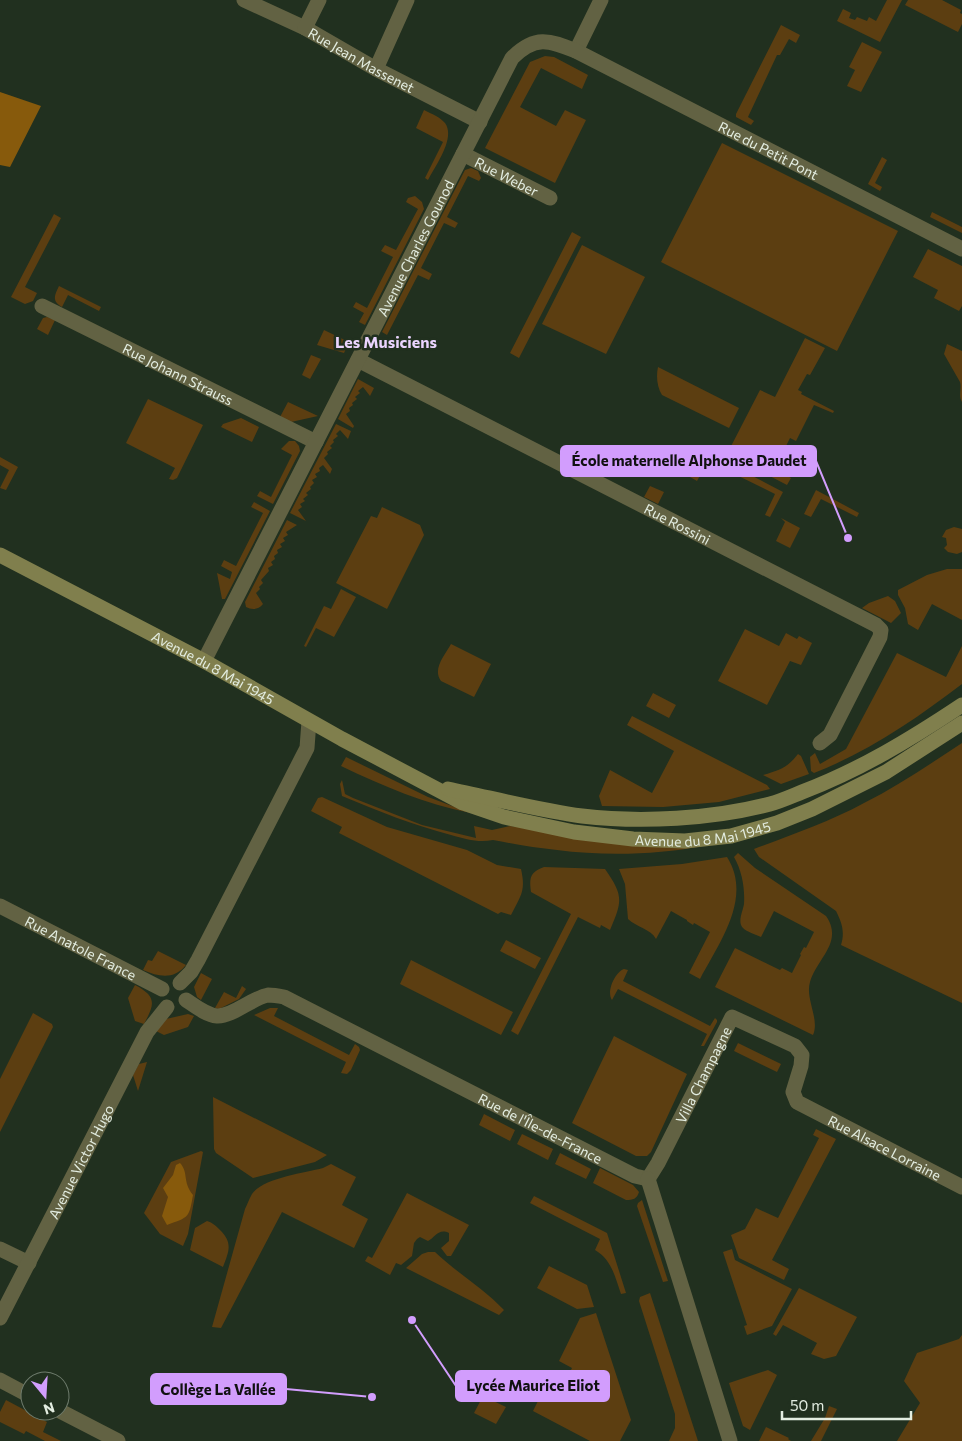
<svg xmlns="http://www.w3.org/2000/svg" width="962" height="1441" viewBox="0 0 962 1441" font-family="Commissioner,sans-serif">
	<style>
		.green { fill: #5c3e11 }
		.forest { fill: #875a0c }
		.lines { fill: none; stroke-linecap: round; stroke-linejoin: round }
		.street { stroke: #626243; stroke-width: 15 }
		.secondary { stroke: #807f4d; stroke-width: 15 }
		.labels { text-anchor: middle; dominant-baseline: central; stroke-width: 5; stroke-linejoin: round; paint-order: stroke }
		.street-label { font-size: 14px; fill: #e3ede1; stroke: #21301f }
		.quarter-label { font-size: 16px; font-weight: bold; fill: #ead4fe; stroke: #21301f }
		.leader { fill: none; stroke: #d29dfd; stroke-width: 2 }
		.callout-dot { fill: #d29dfd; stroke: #21301f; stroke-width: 2 }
		.callout { fill: #d29dfd; stroke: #d29dfd; stroke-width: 2 }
		.callout-label { font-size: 15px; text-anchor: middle; font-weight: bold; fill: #111 }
	</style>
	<rect width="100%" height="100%" fill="#21301f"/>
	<path class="green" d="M887,0H902L880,42L837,21L843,9L851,13L849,18L855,20L857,17L867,21L869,17L876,21Z
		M908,0H942L961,10L960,13L962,14V24L958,32L905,5Z
		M781,25L800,35L796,43L789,39L780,55H777L748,117L754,121L751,125L736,117V114Z
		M862,42L882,52L861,92L847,86L855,70L849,67Z
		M545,56L554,57L588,75L582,89L541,68L520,107L556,126L565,110L586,120L555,183L485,148L530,62Z
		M424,110C432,114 440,117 445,123C456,138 435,166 428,180L425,178L443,142L416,128Z
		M722,143L898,231L837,351L661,262Z
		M882,157L887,160L875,183L882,187L880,191L868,184Z
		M471,168L478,171L481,178L479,181L468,176L447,217L458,223L455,228L444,223L421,268L432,274L429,280L418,275L387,335L382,332L465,170Z
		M415,196L422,202L424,209L365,325L359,322L364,313L353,307L356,302L367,308L393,257L381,251L385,245L396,250L418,209L406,202L408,198Z
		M932,212L962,227V233L930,217Z
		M54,214L61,218L25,287L37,293L33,301L25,304L11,297Z
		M572,232L581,237L519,358L510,353Z
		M582,245L645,277L606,354L542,324Z
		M928,249L962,266V306L959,311L934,298L938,290L913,277Z
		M59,286L101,307L99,311L68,295L62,307C52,301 54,296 59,286Z
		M47,317L55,320L48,335L37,329L43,318Z
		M324,330L349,342L344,353L317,345Z
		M805,338L825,348L810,375L807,374L798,390L802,392L801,394L834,411L833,413L814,405L796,441L790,438L784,450H782L773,468L791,478L787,485L727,454L760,390L775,397Z
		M947,344L962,351V402C958,395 962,389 960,382L944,354Z
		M311,355L321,359L310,379L302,375Z
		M658,367L739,408L729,428L662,395C657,387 656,376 658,367Z
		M358,379L374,388L370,396L363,387L358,391L360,393L355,397L357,399L352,403L353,405L349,408L350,411L346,414L354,426L353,428L338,419Z
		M148,399L203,425L177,478L173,480L169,479L175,468L126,443Z
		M288,402L318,416L291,422L280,417Z
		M241,418L259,427L252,442L221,427L223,424Z
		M336,424L351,431L348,439L340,430L336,434L338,436L333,440L334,442L330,446L332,448L327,452L328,454L324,458L332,469L330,474L323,465L319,468L320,471L315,474L317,477L312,480L314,483L310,487L311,489L306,493L308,495L303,499L305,501L300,504L302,507L298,510L306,521L290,513Z
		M289,441H295L299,446L300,451L273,504L257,496L260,491L271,497L292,455L281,449Z
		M703,450L783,492L770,517L765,515L775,494L708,461L697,481L690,477Z
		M0,457L18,467L6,490L0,488L9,470L0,465Z
		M650,486L664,492L658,504L644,497Z
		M816,490L859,513L857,517L821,499L811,517L804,514Z
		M254,502L270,511L225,599H222L217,573L230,579L232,572L221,566L224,560L236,566L263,513L251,507Z
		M382,507L420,525L424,535L387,609L336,583L371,516L377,518Z
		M781,518L800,528L790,548L776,541L785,522Z
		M287,520L297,525L286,532L288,535L283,538L285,541L280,544L282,547L277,550L278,553L274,556L275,559L271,562L273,565L268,568L269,571L261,580L263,583L259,587L260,589L256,593L263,604C258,610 252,610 246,607L245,602Z
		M954,527L962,529V552L957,554L948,552L944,548L947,545L946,538L942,537L946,530Z
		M947,569H962V620L932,604L918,630L908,624L905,608L898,595V590L927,575Z
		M341,589L356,597L334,637L316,628L306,647L304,646L324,606L331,609Z
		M888,596L895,601L901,613L891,623L862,608L869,603Z
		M745,629L779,646L786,633L797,639L799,636L812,643L801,665L790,661L767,705L718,681Z
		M451,644L491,664L474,697L441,681C432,669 445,655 451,644Z
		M962,646V684C916,719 868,752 814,773L811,771L810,757L815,753L820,764L846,749L897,653L946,677Z
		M653,693L676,705L669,718L646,706Z
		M632,716L767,785L770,789L719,802L663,807L602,806L599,796L610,770L652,793L674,751L627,725Z
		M962,743V1003L841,945C845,932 842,923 836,911L759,857L754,849C791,835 829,822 864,803C898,786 930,764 962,743Z
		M798,754L801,756L809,774L781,784L763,775C780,770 787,768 798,754Z
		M346,757L428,797L471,813C425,804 383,786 341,766Z
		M342,780L345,794L353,798L422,825L476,838L474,826L492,830L510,826L703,846C657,855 603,856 557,850C536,848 514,844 493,840C478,843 466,839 451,835C413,825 378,811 342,796L340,784Z
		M322,797L387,827L467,850L497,865L521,869C526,891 521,895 511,915L501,912L498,914L339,833L342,827L311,811L318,798Z
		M738,853L755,868L826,916C844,942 817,958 810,982C805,999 820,1019 813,1035L715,987L735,948L780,970L782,968L792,973L801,955L800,954L804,947L806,948L814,932L774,911L761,937C755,934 747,932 743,928C737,922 743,911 744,904C745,888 742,871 734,857Z
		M727,857C753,898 719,943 700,979L689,973L710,932L694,923L693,925L687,921V920L671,911L656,939C651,929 636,927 628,919L625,884L619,869L682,864Z
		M544,867L605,869C623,895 623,900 610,930L601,925L600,928L578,917L518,1035L511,1031L571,914L531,892C529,878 530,872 544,867Z
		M506,940L541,958L535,969L500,951Z
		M158,951L186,965C174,980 159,977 143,970L148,960L152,961Z
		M411,960L513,1012L501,1035L400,984Z
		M624,969L628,970L623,981L710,1026L715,1018L717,1020V1022L704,1046H701L707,1034L618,989L612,1000C606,992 615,972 624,969Z
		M201,973L212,979L201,1000L197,997L194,987Z
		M135,985C158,997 154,1005 144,1024L135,1021L128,998Z
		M242,986L246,989L239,999L219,1009L215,1008L224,992L236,998Z
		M270,1008H278L274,1016L349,1055L355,1044L359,1047L360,1050L351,1070L347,1074L341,1073L346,1062L254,1015Z
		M33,1013L52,1024L53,1027L0,1132V1079Z
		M188,1014L194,1016L188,1027L164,1035L156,1031L166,1019Z
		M614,1036L687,1074L651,1152L647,1156H636L572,1123Z
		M738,1043L781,1064L777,1072L734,1051Z
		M147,1062L138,1091L133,1075L139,1064Z
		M213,1097L327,1155L315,1162L253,1178L216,1153L214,1149Z
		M484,1114L515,1130L510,1141L479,1125Z
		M816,1129L836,1139L772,1260L789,1269L784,1280L739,1258L731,1235L745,1229L756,1208L778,1218L819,1138L813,1135Z
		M522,1134L553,1149L548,1160L517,1144Z
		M201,1151L203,1152L188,1234L183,1246L160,1234L144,1213L171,1162Z
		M560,1153L591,1169L586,1179L555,1164Z
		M331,1164L356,1177L342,1205L368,1219L354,1248L282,1212L221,1328L212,1327L245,1209C247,1205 249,1199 252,1194C263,1178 304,1173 323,1168Z
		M600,1168L633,1185L639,1192C637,1199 633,1200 626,1200L593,1183Z
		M407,1193L469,1225L451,1256H447L441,1248L449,1241V1233C438,1228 435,1238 428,1241L420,1237L417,1239L414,1243L412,1256L401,1265L396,1263L390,1275L365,1261L368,1256L372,1258Z
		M534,1196L607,1233L626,1293L621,1294C615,1277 612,1260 595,1250L600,1239L530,1203Z
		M642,1200L668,1281L663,1282L637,1206L638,1203Z
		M207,1221C213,1223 215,1225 220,1230C233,1243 229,1251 223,1267L190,1250L195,1228Z
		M732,1249L735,1260L792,1289L772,1326L747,1335L744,1326L747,1325L723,1252Z
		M428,1252H435C457,1273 483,1288 504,1310L499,1315L406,1268L422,1254Z
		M549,1266L587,1285L594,1307L577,1309L537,1288Z
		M799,1288L857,1317L836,1356L824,1359L811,1354L817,1343L783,1325L776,1336L773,1334Z
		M650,1293L698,1441H669L675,1428V1414L639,1301L640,1297Z
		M596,1313L631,1420L620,1441H590L533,1411L546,1385L560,1392L572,1368L559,1361L580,1318Z
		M962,1335V1441H897L920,1403L904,1381L917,1353L959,1339Z
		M768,1370L777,1375L750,1430L743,1426L729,1383Z
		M483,1396L506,1407L496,1424L474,1413Z
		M6,1400L47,1422L43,1432L61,1441H45L26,1431L24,1434L0,1422V1412Z
		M829,1406L837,1409L821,1441H811L825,1418Z
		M766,1427L789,1438L788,1439L791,1441H759Z"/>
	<path class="forest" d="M0,92L41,106L10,167L0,165Z
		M180,1163C189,1173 182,1181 193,1195C189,1218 189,1217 167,1225L162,1216L168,1197L163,1188L173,1175L176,1165Z"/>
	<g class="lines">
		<g class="street">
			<path id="s1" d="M244,0L305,28L376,69L480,122"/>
			<path d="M305,28L319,0"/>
			<path d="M576,51L601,0"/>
			<path d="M376,69L407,0"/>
			<path id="s2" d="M463,154L550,198"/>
			<path id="s3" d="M42,306L316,442"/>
			<path id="s4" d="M358,360L876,625L881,630L880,637L830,735L820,743"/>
			<path id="s5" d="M204,661L512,58C535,35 549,40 576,51L962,249"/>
			<path id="s6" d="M0,906L162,989"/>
			<path d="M180,983L191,972L198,960L307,748L309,721"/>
			<path id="s7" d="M186,1000C195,1006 206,1015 217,1016C232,1017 252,998 268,995C273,995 279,996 284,997L635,1176L648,1179"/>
			<path id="s8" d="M648,1179L658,1163L732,1017L795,1046L802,1055L801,1066L793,1092L797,1102L962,1187"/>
			<path d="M648,1179L730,1441"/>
			<path d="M0,1249L29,1263"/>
			<path id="s9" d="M0,1318L147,1032L167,1007"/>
			<path d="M0,1380L30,1396"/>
			<path d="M60,1411L118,1441"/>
		</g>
		<g class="secondary">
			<path id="s10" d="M0,555L204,661L342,739L463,803L504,817L574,832L633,839L685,841L731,836L777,823L812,809L886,772L962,723"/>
			<path d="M448,789C492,798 537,810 582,816C641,823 713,819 770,804C781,801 792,796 802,792C860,770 911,739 962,705"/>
		</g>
	</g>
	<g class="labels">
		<g class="street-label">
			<text stroke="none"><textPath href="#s1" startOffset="132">Rue Jean Massenet</textPath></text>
			<text stroke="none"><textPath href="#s5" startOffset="964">Rue du Petit Pont</textPath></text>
			<text stroke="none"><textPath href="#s2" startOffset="49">Rue Weber</textPath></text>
			<text stroke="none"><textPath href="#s5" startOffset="464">Avenue Charles Gounod</textPath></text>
			<text stroke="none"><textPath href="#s3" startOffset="152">Rue Johann Strauss</textPath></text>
			<text stroke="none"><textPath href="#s4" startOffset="359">Rue Rossini</textPath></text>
			<text stroke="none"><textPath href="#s10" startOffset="241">Avenue du 8 Mai 1945</textPath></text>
			<text stroke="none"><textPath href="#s10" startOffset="770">Avenue du 8 Mai 1945</textPath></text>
			<text stroke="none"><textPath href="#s6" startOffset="91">Rue Anatole France</textPath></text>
			<text stroke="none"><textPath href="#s8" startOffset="118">Villa Champagne</textPath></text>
			<text stroke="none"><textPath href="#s7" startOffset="395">Rue de l'Île-de-France</textPath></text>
			<text stroke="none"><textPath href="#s8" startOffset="411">Rue Alsace Lorraine</textPath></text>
			<text stroke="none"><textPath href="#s9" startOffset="176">Avenue Victor Hugo</textPath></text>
		</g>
		<g class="quarter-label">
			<text x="386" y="341">Les Musiciens</text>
		</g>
	</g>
	<path class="leader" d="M848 538L816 461M412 1320L456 1386M372 1397L286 1389"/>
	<g class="callout-dot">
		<circle cx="848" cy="538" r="5"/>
		<circle cx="412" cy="1320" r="5"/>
		<circle cx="372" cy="1397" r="5"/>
	</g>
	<g class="callout">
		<rect x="561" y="446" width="255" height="30" rx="5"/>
		<rect x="456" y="1371" width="153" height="30" rx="5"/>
		<rect x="151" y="1374" width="135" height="30" rx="5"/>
	</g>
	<g class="callout-label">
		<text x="689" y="466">École maternelle Alphonse Daudet</text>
		<text x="533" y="1391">Lycée Maurice Eliot</text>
		<text x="218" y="1395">Collège La Vallée</text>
	</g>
	<g transform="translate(45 1396) rotate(162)"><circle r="24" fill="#21301f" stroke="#6f7c6d"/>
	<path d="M0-4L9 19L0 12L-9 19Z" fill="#d29dfd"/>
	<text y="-8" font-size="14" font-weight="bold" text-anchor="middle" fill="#e3ede1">N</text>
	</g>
	<path d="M782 1411v8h129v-8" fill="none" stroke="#e3ede1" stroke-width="2.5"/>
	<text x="790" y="1411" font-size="15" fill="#e3ede1" stroke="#21301f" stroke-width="4" paint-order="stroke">50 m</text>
</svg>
